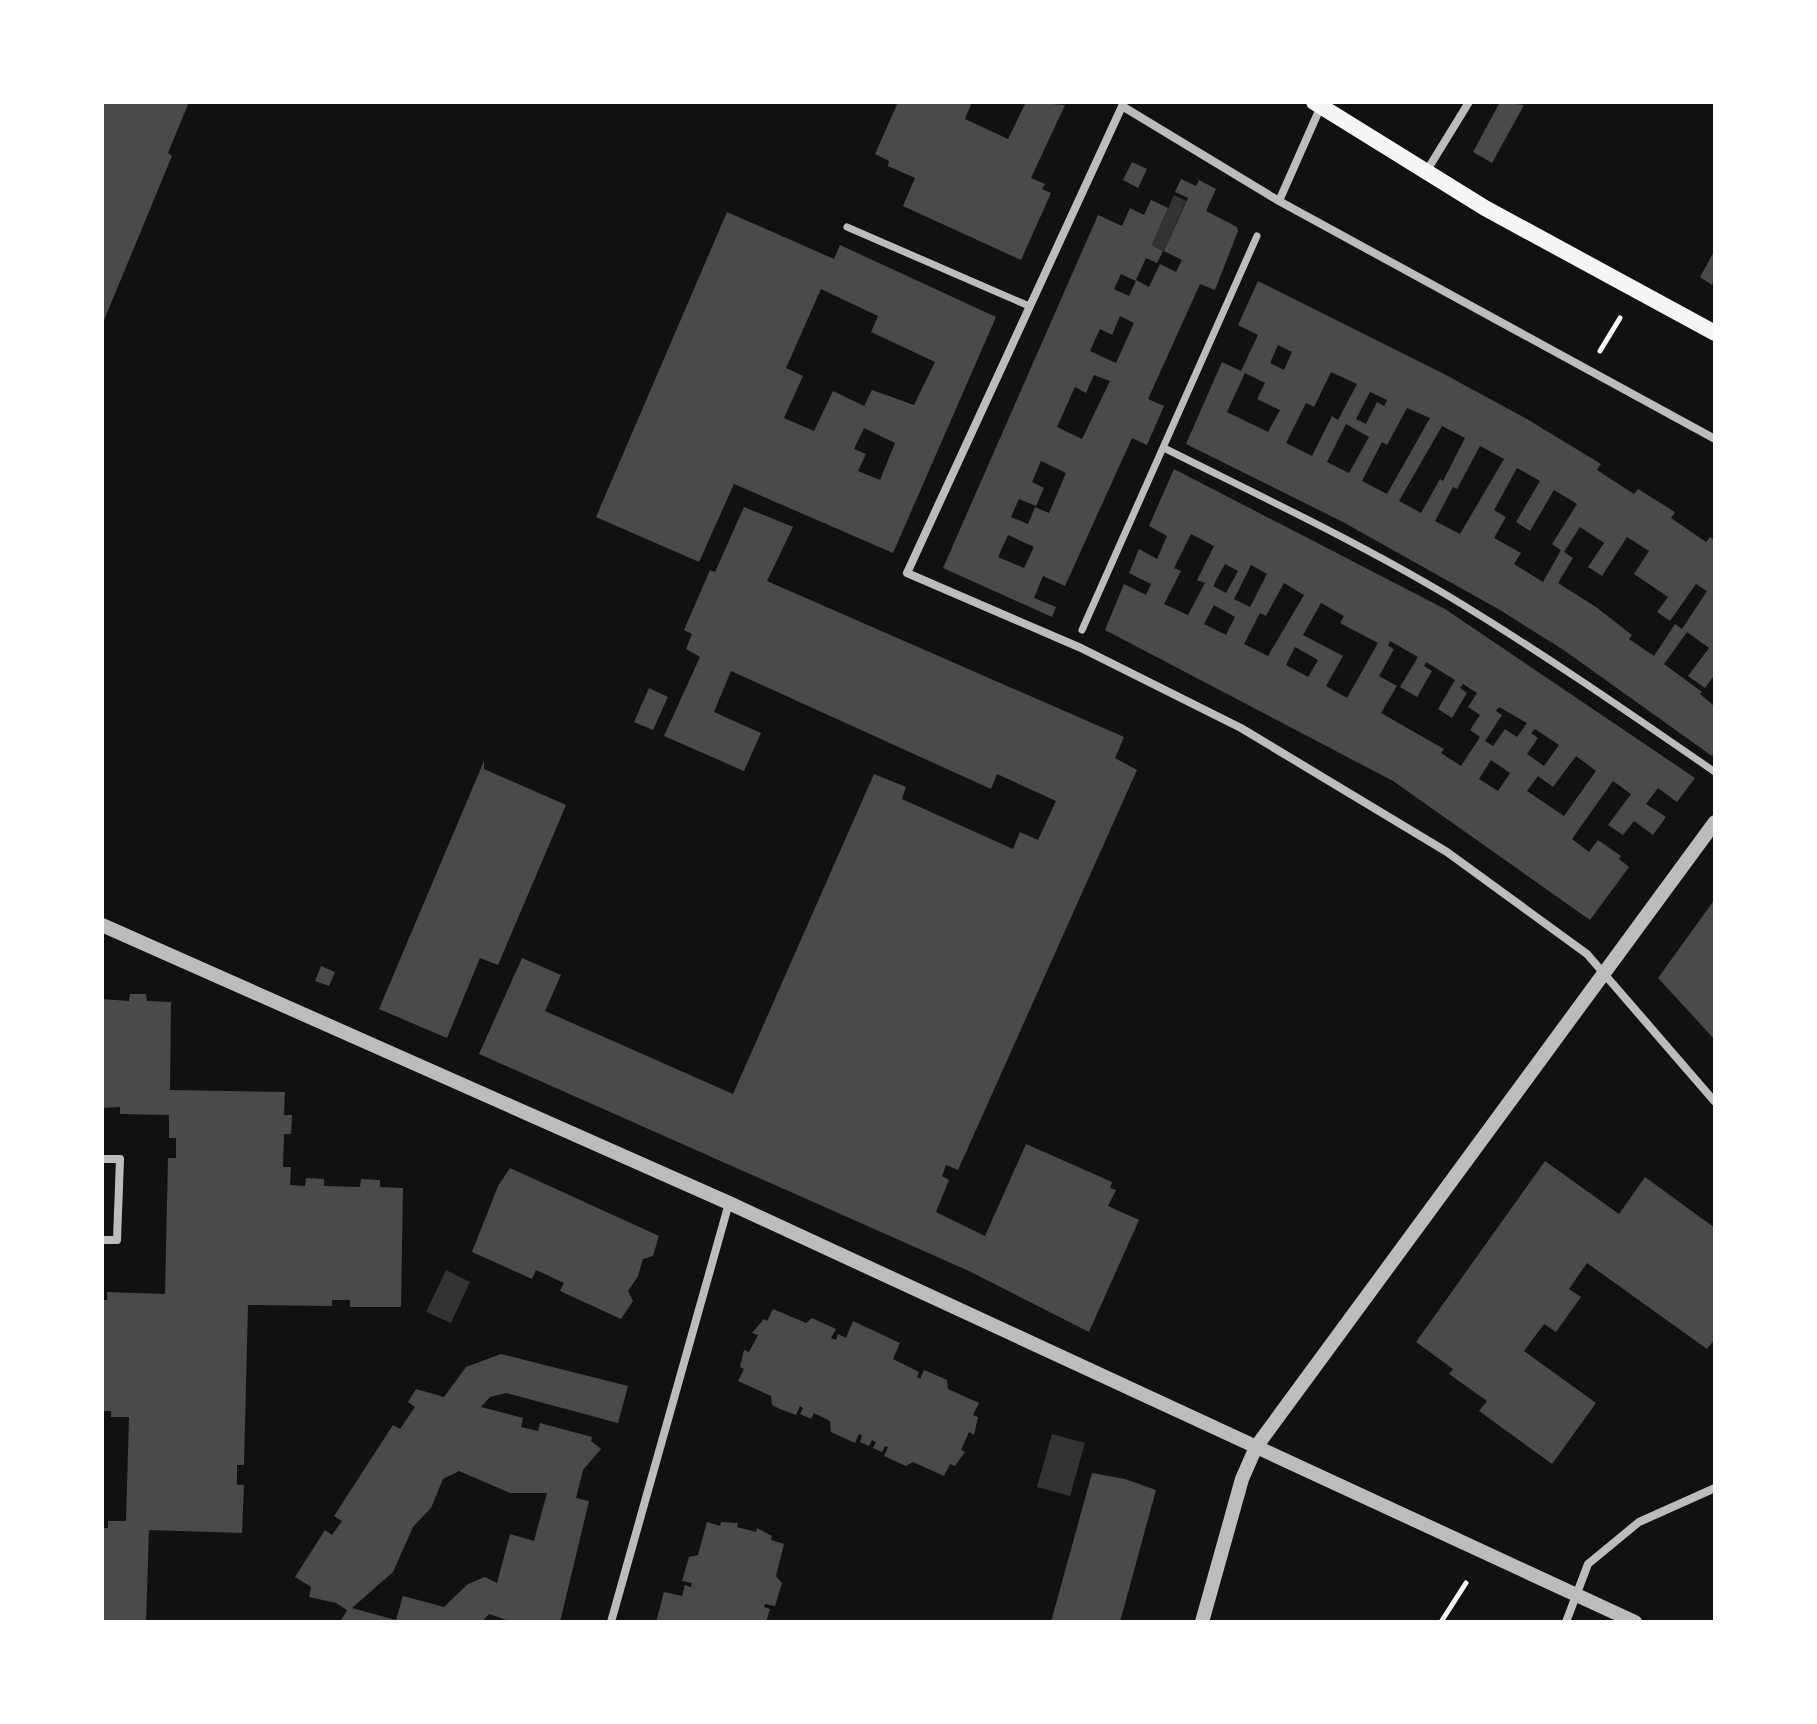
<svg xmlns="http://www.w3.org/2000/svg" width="1817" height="1724" viewBox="0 0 1817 1724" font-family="Rubik,sans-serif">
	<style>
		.water { fill: #333 }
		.building { fill: #4a4a4a; fill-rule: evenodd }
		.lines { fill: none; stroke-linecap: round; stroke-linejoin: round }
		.path { stroke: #f5f5f5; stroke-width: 5 }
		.pedestrian { stroke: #bcbcbc; stroke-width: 7 }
		.minor { stroke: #bcbcbc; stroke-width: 8 }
		.tertiary { stroke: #bcbcbc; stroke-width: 14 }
		.secondary { stroke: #f5f5f5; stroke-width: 16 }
	</style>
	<rect width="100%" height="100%" fill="#111"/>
	<path class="water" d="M1174,195L1186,201L1164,251L1152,245Z
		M446,1270L470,1282L451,1323L426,1312Z
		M1052,1434L1085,1443L1070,1496L1037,1487Z"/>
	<path class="building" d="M102,102H189L168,153L172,156L102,325Z
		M898,102H972L965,119L1008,139L1026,102L1065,105L1031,178L1045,184L1042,189L1051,193L1021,260L903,206L915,178L888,166L889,161L875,154Z
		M1500,102L1524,105L1492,163L1473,152Z
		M1132,162L1147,169L1138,188L1123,180Z
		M1181,179L1196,186L1199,180L1216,189L1206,211L1237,227L1238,231L1215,290L1200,284L1148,399L1164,406L1147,445L1132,438L1065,586L1043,576L1034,598L1056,607L1052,617L943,568L1098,215L1122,226L1130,208L1144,215L1151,200L1168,208L1152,245L1163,251L1157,263L1146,258L1136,280L1149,287L1160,264L1176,272L1182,260L1164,251L1188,198L1175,192ZM1121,274L1136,281L1129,296L1114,289ZM1120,316L1134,323L1116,363L1090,351L1100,329L1112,335ZM1094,375L1110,381L1082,439L1057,427L1075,387L1086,393ZM1041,461L1066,473L1049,513L1035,507L1028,524L1011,517L1019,499L1036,506L1044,488L1032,482ZM1008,535L1034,547L1024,568L998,557Z
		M727,212L834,259L840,245L996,317L893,553L734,484L699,562L596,517ZM821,289L878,316L871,332L935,362L914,405L872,390L864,406L833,391L814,431L784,418L803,376L786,368ZM864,428L895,443L880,480L858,471L866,454L854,449Z
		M1715,250V280L1712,285L1700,277Z
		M1258,281L1444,374L1527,419L1601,464L1597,470L1634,494L1638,489L1675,512L1671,518L1706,542L1710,537L1715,541V674L1705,688L1688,676L1709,648L1687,632L1664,664L1702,692L1700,694L1713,705L1715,703V752L1712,756L1565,651L1500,610L1341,521L1186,444L1222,362L1241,371L1258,335L1238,325ZM1278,345L1292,352L1284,370L1270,363ZM1331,372L1357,384L1338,420L1332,416L1312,456L1286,443L1306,403L1314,407ZM1245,373L1265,383L1257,399L1280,410L1268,432L1227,412ZM1370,392L1387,400L1384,406L1377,402L1366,424L1356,419ZM1407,408L1430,418L1387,494L1362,481L1382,442L1387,445ZM1346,424L1369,437L1349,473L1327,462ZM1442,426L1465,438L1443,481L1440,479L1421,513L1399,501ZM1480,446L1504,459L1460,534L1435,521L1453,487L1457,489ZM1517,468L1540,481L1516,522L1530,531L1554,490L1577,504L1552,544L1561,550L1543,582L1514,564L1521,553L1494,538L1506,517L1494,510ZM1580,527L1604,543L1588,567L1602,576L1627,537L1649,551L1634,574L1668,597L1657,612L1670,621L1696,584L1707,591L1682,629L1675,624L1654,656L1629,639L1632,635L1596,607L1558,583L1573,558L1564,552Z
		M1174,469L1445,609L1695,778L1677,802L1658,788L1646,804L1666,817L1653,835L1634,821L1623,835L1608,825L1631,794L1613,781L1572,839L1589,852L1598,840L1621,856L1619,859L1629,867L1590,920L1393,781L1105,630L1124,584L1146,595L1151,584L1129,573L1139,549L1157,559L1167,536L1149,526ZM1191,534L1214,546L1197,580L1205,583L1188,615L1164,604L1181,571L1174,568ZM1225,564L1238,571L1226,593L1213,586ZM1251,565L1267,574L1250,607L1234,599ZM1284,583L1304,595L1268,656L1244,644L1260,613L1266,616ZM1321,603L1344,616L1340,623L1378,643L1347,698L1326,686L1343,656L1303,635ZM1214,605L1235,617L1226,635L1204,624ZM1390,641L1418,657L1400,687L1417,697L1432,671L1424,666L1426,662L1455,680L1438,709L1452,718L1467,693L1460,688L1463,684L1477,693L1468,707L1480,715L1470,730L1480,737L1461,766L1441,753L1444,749L1381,713L1397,686L1379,676L1394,649L1388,646ZM1295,647L1318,660L1308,677L1286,665ZM1499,707L1527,723L1517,737L1505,729L1493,746L1485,741L1502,715L1496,711ZM1535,729L1559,745L1544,766L1527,754L1538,738L1531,733ZM1576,756L1596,771L1564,816L1527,791L1538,776L1553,787ZM1491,760L1510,773L1498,791L1479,779Z
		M744,507L793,527L767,581L1124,737L1115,758L1137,770L958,1170L946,1165L942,1176L949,1180L936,1212L985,1236L1026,1144L1112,1182L1110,1188L1116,1190L1108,1206L1139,1220L1089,1332L969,1271L479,1054L522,958L561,975L545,1011L733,1094L874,774L906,787L902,799L1013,849L1020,832L1038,840L1056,801L997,774L991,789L731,671L714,712L761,733L744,771L664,736L700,657L686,649L692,634L684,630L710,570L715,572Z
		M649,688L668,697L653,730L634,722Z
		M484,761V769L566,805L498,965L480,958L447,1038L379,1009Z
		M1715,899V1040L1658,978Z
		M321,966L335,972L329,986L315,981Z
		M130,994H146L147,1001L171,1002L170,1090L285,1092L284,1115H292L291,1134H284L283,1167H291L290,1185L305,1186L306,1178L324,1179V1186L360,1187L361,1179L380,1180V1187L403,1188L401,1307H350V1300H332V1306L248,1305L244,1465H237V1485H244L242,1533L149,1530L146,1622H102V1528H108V1521H126L129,1417H111V1411H102V1300H107V1292L165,1294L168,1158H176V1138H169V1115L120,1114V1107L102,1108V999L129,1001Z
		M1545,1161L1619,1214L1645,1177L1715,1228V1339L1707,1349L1587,1263L1569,1289L1581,1297L1556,1332L1544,1324L1524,1351L1596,1403L1552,1464L1479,1411L1487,1401L1449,1374L1453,1369L1416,1342Z
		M510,1168L659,1236L653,1256L643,1259L638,1276L628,1291L633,1301L621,1319L560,1291L564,1283L536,1270L532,1279L472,1252L498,1186Z
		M773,1309L806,1323L812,1318L836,1329L831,1338L836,1340L838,1334L846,1338L853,1321L900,1343L893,1359L919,1372L917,1377L920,1379L924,1370L947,1380L948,1389L979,1403L973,1415L978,1417L974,1435L969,1432L961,1450L965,1452L955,1466L950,1464L944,1476L913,1462L906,1466L884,1456L888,1447L885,1446L882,1452L873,1448L876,1442L872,1440L869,1446L860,1442L862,1435L859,1434L855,1443L831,1432L830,1421L814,1413L811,1419L800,1414L803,1408L800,1406L796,1415L780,1409L772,1405L771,1396L738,1381L744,1369L740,1367L744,1350L749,1352L758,1335L752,1333L764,1319L767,1321Z
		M501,1354L628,1386L618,1423L506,1393L490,1397L481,1407L523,1418L521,1427L538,1431L540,1423L592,1437L591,1441L601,1449L583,1470L576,1498L589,1501L560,1622H512L489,1614L482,1622H340L347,1610L336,1603L309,1597L311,1587L295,1577L325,1530L332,1535L342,1521L334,1516L393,1425L400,1429L415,1407L408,1402L416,1389L444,1397L466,1367ZM459,1471L510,1493H547L534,1541L510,1534L497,1583L485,1577L468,1584L444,1607L403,1596L396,1620L352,1608L393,1572L413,1527L431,1508L443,1479Z
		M1092,1473L1125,1479L1156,1490L1120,1622H1051Z
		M707,1522L720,1526L721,1522L738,1523L737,1527L756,1532L757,1528L772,1536L771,1540L784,1544L776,1576L782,1583L775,1606L765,1604L764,1607L770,1609L766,1622H656L664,1592L682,1596L685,1585L691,1587L692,1583L682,1581L689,1557L698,1555Z"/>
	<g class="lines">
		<path class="path" d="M1600,351L1620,318
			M1441,1622L1466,1583"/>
		<path class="pedestrian" d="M847,227L1029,306
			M1164,448C1260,496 1358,542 1450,597C1541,652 1628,712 1715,772
			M1082,630L1257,236"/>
		<path class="minor" d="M1124,102L907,573L1081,648L1241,728L1447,852L1587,954L1715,1102
			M1122,106L1279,201L1715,439
			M1426,172L1469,102
			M1279,201L1321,106
			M102,1159H120L117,1240H102
			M611,1622L729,1203
			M1566,1622L1588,1564L1639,1522L1715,1488"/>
		<path class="tertiary" d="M102,925L729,1203L1635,1622
			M1202,1622L1242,1479L1256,1447L1715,822"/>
		<path class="secondary" d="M1314,102L1485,208L1715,333"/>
	</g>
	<rect width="1817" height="1724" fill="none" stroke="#ffffff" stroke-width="208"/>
</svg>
